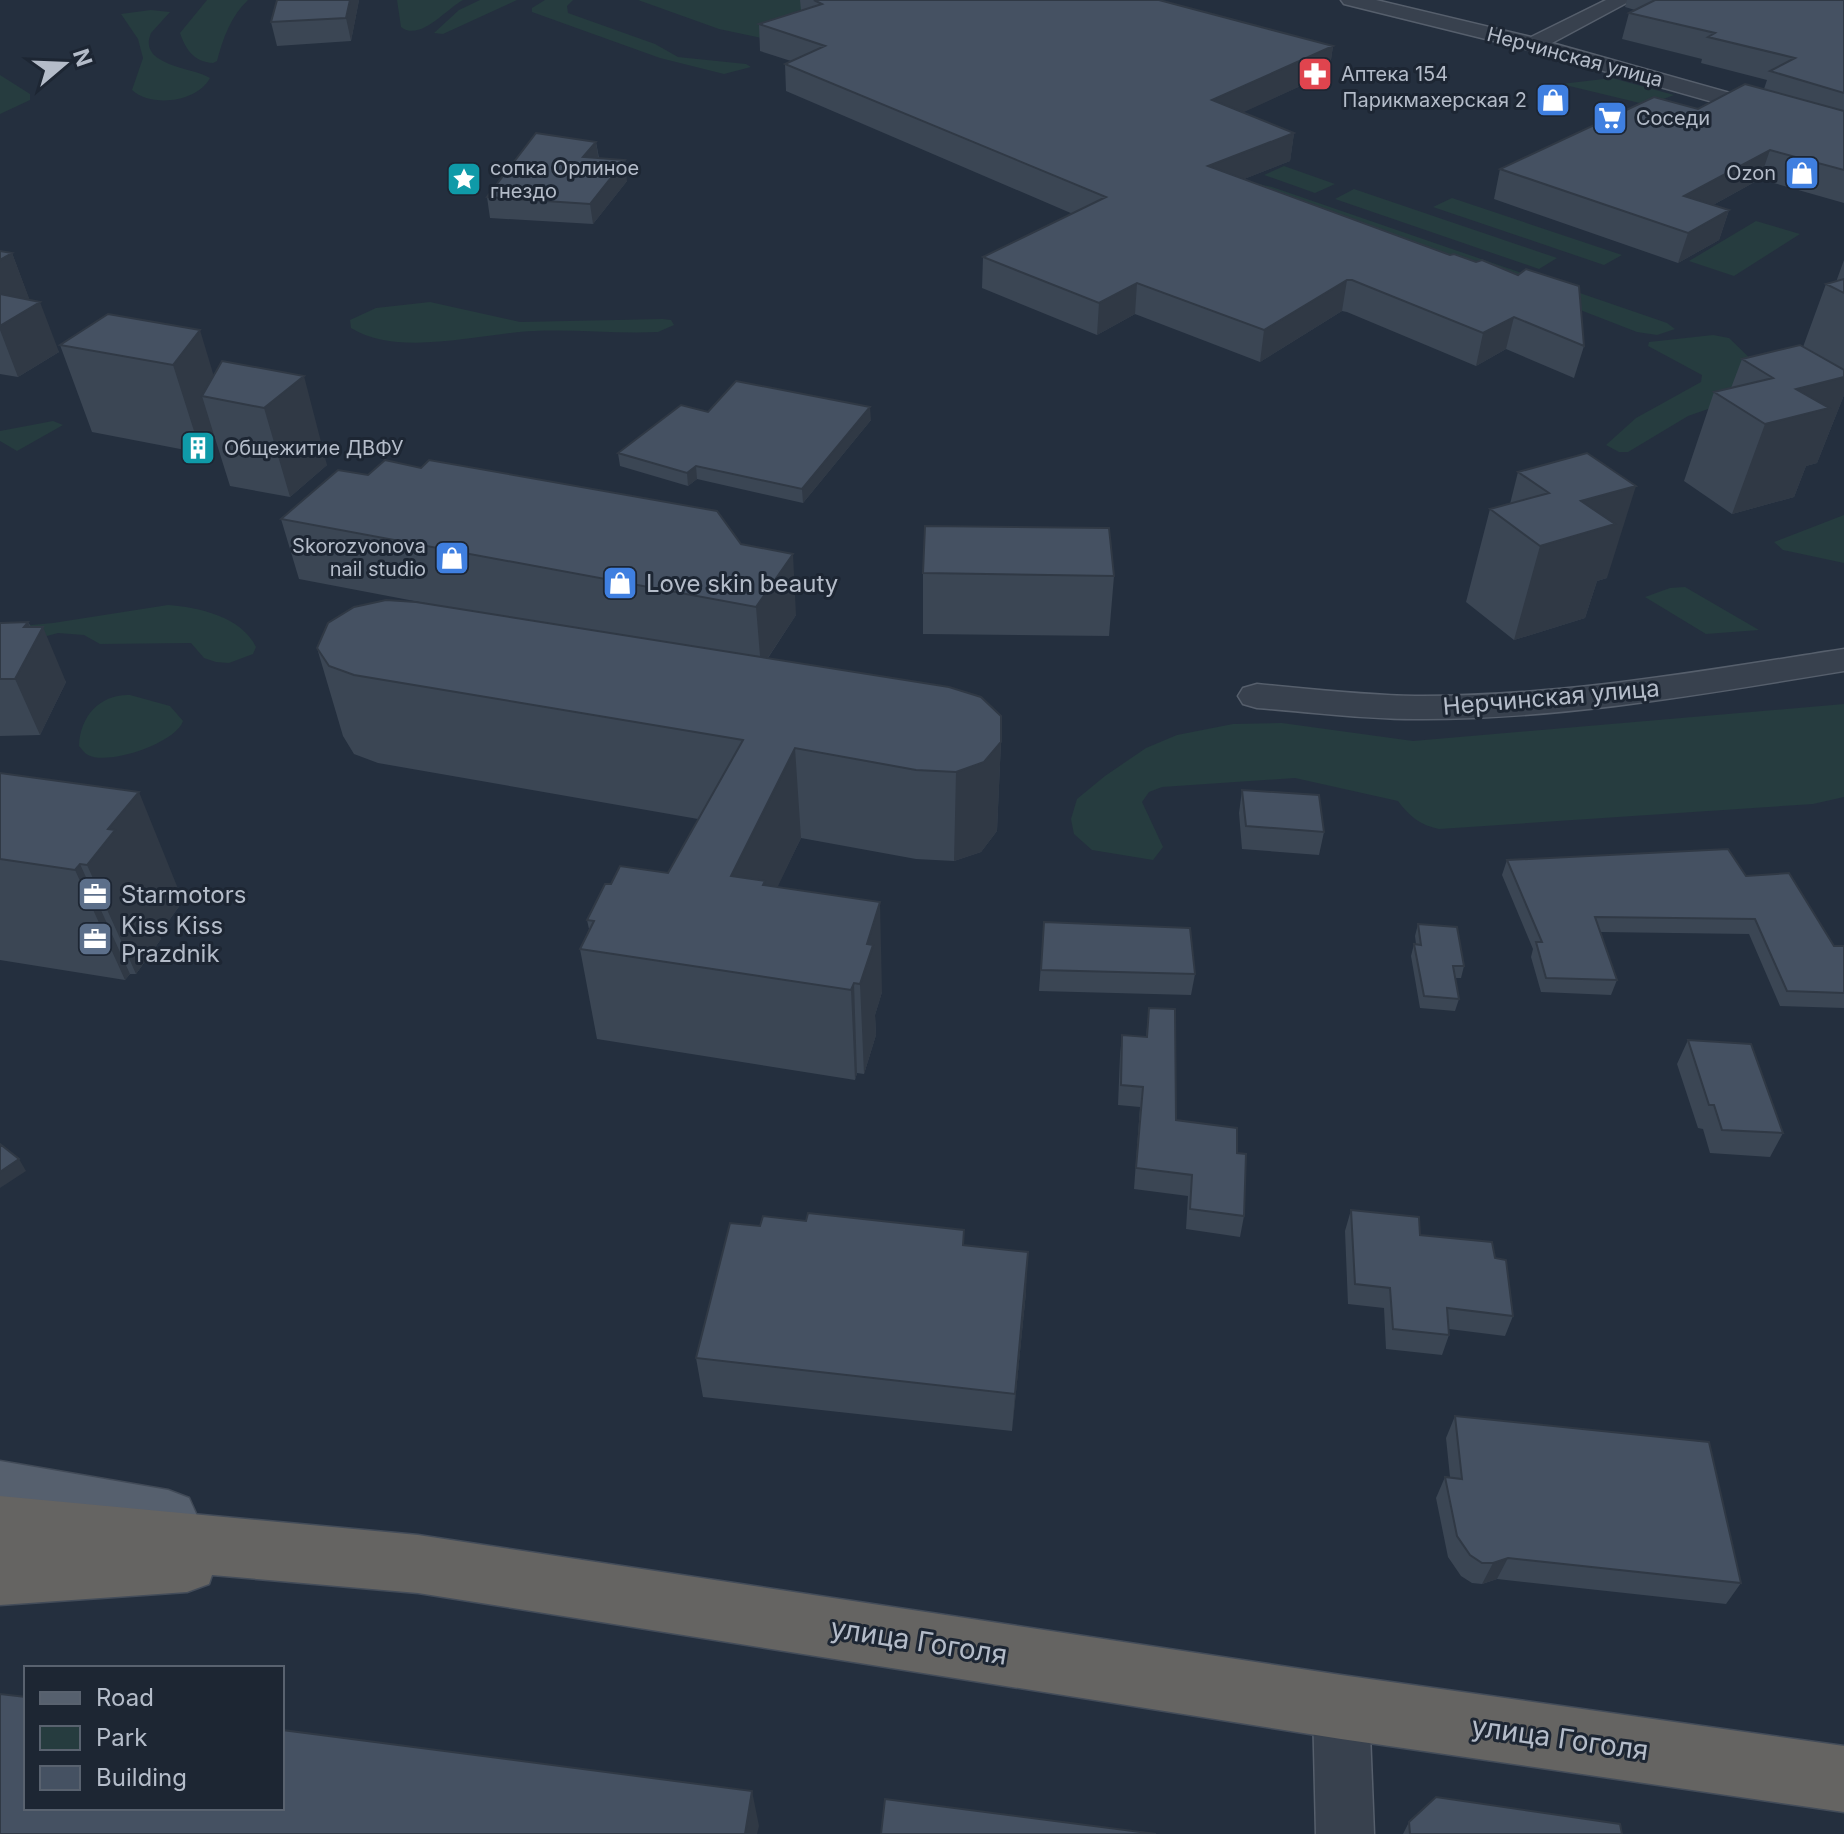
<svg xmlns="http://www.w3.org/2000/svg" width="1844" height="1834" viewBox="0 0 1844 1834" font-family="Inter,sans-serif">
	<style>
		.green { fill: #263c3f }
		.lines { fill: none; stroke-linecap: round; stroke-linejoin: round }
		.minor-casing { stroke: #565f6c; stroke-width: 3 }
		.tertiary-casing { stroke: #565f6c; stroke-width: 3 }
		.primary-casing { stroke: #414a57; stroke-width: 3 }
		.trunk-casing { stroke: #434c59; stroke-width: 3 }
		.minor { fill: #38414e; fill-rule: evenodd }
		.tertiary { fill: #38414e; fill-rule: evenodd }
		.primary { fill: #56606e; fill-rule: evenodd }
		.trunk { fill: #656462; fill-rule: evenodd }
		.wall { fill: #3b4654 }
		.shaded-wall { fill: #303945 }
		.building { fill: #455162; stroke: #303945; stroke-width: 2 }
		.labels { text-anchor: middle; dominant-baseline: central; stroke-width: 6; stroke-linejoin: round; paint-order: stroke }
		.far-street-label { font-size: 20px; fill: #b4bcc9; stroke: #1d2633 }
		.far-poi-label { font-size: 20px; fill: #b4bcc9; stroke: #1d2633; text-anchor: start }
		.poi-label { font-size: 24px; fill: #b4bcc9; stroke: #1d2633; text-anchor: start }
		.street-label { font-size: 24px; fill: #b4bcc9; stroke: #1d2633 }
		.near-street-label { font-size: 28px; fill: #b4bcc9; stroke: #1d2633 }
	</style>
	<rect width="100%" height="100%" fill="#242f3e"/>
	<path class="green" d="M207,0H248C231,16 223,38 217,61L213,63C194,62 186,50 180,33Z
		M397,0H463C446,9 420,42 401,27Z
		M480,0H517L443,34L434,33L459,10Z
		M545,0H573L567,6L568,13L655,44L678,57L746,64L751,67L724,74L660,58L532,12V8Z
		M638,0H818L785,43L719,29Z
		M151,10L170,12L151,33C137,66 192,67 210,78C197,102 152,108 132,90L143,58L138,39L121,14Z
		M0,75L30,94V100L0,114Z
		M1612,78L1674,95L1648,105L1561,84Z
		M1284,166L1335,184L1315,193L1264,175Z
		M1250,182L1272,187L1667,323L1675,329L1657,335L1637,332Z
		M1354,189L1557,258L1539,269L1335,199Z
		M1452,198L1622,255L1604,265L1433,207Z
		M1756,221L1800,234L1734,276L1689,261Z
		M430,302L520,322L663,319L671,320L674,325L658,332C617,334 575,329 534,331C482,333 399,358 351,328L350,320L376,308Z
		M1713,335L1729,338L1757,365L1734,400L1688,416L1628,452H1619L1606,445L1636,418L1701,382L1702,375L1648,346L1649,342Z
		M53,421L63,425L17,451L0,441V431Z
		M1844,515V563L1783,550L1774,542Z
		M1685,587L1759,630L1706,634L1645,597L1670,588Z
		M168,605C198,607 242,617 256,647L253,654L229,663L216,662L204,658L191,643L100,644L84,635L58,633L43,637L0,628L53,623Z
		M130,695L170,706L183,721C176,743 108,766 88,755C84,753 82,749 79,746C80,716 100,694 130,695Z
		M1844,704V797L1813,804L1439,829C1420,825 1410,817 1398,801L1295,778L1162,787L1149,792L1142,802L1163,847L1153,860L1092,850L1074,834L1071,819L1077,799L1105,776L1146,748L1177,735L1233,724L1282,723L1413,741Z"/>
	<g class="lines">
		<g class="minor-casing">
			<path id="minor" d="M1341,1679L1361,1687L1369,1707L1374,1834H1316L1313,1707L1321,1687Z"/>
		</g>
		<g class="tertiary-casing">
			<path id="tertiary" d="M1341,0H1376L1531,37L1606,0H1632L1552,43L1844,125V139L1526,49L1344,4Z
				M1844,649V671C1703,694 1558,720 1415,719C1362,719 1310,712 1257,708L1243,704L1238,696L1243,688L1257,684C1310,689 1362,695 1415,696C1558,697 1703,671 1844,649Z"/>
		</g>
		<g class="primary-casing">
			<path id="primary" d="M0,1461L168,1490L189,1498L198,1518L189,1538L168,1546L0,1515Z"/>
		</g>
		<g class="trunk-casing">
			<path id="trunk" d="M0,1496L418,1535L1341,1675L1844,1746V1812L1341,1739L418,1593L212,1575L209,1584L187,1592L0,1605Z"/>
		</g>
		<use href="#minor" class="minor"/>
		<use href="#tertiary" class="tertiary"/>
		<use href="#primary" class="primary"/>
		<use href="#trunk" class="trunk"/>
	</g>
	<path class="wall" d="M277,0H359L351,41L277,46L271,22Z
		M800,0H1159L1333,46L1329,73L1243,112L1294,133L1290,161L1244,179L1584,346L1574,378L1506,349L1476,366L1347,312L1342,311L1260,362L1135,314L1097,335L982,288L983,257L1073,214L786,91L785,64L791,61L760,51L759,24L801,11Z
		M1627,0H1844V203L1760,179L1713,205L1729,210L1719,240L1678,263L1494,199L1500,169L1764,89L1767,80L1701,63L1702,59L1622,39L1629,13L1635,10L1625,7Z
		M596,142L599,158L627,181L593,224L490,218L487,197Z
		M0,251L12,253L29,299L59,352L18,377L0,374Z
		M1844,260V395L1817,463L1806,466L1794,497L1732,514L1684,481L1714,392L1731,388L1742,359L1803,347L1826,284L1836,282Z
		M108,314L214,375L222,361L327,465L290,497L230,486L214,435L201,453L92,432L60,345Z
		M708,412L871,420L803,503L697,479L688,486L620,466L618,453Z
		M1587,453L1607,578L1597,581L1585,618L1514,640L1466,602L1490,509L1510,504L1518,472Z
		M281,519L741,544L796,615L768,658L1001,742L997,831L981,852L954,861L916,859L801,838L777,887L882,992L875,1015L876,1035L864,1074L857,1073L855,1080L597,1039L580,949L589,929L587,920L611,884L668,873L698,819L378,763L354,754L343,736L317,648L430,604L299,579Z
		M923,573L1114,576L1109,636L923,634Z
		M28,622L66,682L40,735L0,736V623Z
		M0,773L183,901L159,934L161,939L136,974H130L125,980L0,960Z
		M1242,790L1324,832L1319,855L1242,849L1239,813Z
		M1507,860L1746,876L1834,946H1844V1008L1780,1006L1749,934L1600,932L1617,980L1611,995L1541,992L1531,957L1533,949L1502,875Z
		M1044,922L1195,974L1191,995L1039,991Z
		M1418,924L1464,966L1461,978H1455L1459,999L1455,1011L1420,1008L1411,956L1414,944H1416L1415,936Z
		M1149,1008L1176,1120L1237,1153L1244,1216L1240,1237L1186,1229L1188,1196L1134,1189L1140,1107L1118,1105L1120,1056L1122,1035L1146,1037Z
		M1688,1040L1783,1133L1770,1157L1710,1153L1703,1129L1698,1128L1677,1064Z
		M1351,1210L1420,1235L1495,1258L1513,1316L1505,1336L1449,1329V1335L1442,1355L1386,1349L1384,1308L1348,1304L1345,1231Z
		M806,1221L964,1230V1245L1026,1292L1012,1431L703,1397L696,1358L760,1226Z
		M1455,1416L1741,1583L1726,1604L1497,1579L1482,1584L1472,1583L1461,1576L1448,1557L1436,1498L1445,1477H1450L1446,1438Z
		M1409,1822L1622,1834H1403Z"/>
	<path class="shaded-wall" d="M350,0H359L351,41L346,18Z
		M1333,46L1329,73L1209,128L1212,100Z
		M1294,133L1290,161L1204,195L1208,166Z
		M596,142L599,162L583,157Z
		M1770,150L1760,179L1675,226L1684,196Z
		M625,160L627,181L593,224L590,204Z
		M1729,210L1719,240L1678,263L1688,233Z
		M12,253L30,301L0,320V260Z
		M1347,280L1342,311L1260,362L1264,330Z
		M1137,283L1135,314L1097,335L1099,303Z
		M40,302L59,352L18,377L0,330V326Z
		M1514,317L1506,349L1476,366L1483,333Z
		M200,330L221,400L202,396L214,435L201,453L173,365Z
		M304,376L327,465L290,497L264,408Z
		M1844,377V395L1817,463L1806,466L1794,497L1732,514L1765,424L1796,389Z
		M870,407L871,420L803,503L802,489Z
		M696,466L697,479L688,486L687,473Z
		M1636,486L1607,578L1597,581L1585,618L1514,640L1540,546L1581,501Z
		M793,554L796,615L761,668L756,607Z
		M28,622L36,641L43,627L66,682L40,735L15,679L24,627Z
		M1001,742L997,831L981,852L954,861L956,772Z
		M795,748L801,838L767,909L731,876Z
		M139,792L183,901L159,934L161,939L136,974L87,865L108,829Z
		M80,864L130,974L125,980L75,870Z
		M880,902L882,992L875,1015L876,1035L864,1074L860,984L867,944Z
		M854,983L857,1073L855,1080L851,990Z
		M19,1159L26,1171L0,1188V1172Z
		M1028,1252L1026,1292L1012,1431L1015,1394Z
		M1508,1558L1497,1579L1482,1584L1493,1563Z
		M752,1791L759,1826L757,1834H745Z"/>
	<path class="building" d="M277,0H350L346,18L271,22Z
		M814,0H1159L1333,46L1212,100L1294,133L1208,166L1450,255L1454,254L1476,262L1482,260L1518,275L1526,269L1579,286L1584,346L1514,317L1483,333L1352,280H1347L1264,330L1137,283L1099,303L983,257L1106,197L785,64L825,46L759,24L822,4Z
		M1655,0H1844V93L1770,71L1795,58L1708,37L1715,33L1629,13Z
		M1745,84L1844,111V170L1770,150L1684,196L1729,210L1688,233L1500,169L1654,97L1698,109Z
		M536,133L596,142L583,157L625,160L590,204L487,197Z
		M0,251L12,253L0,260Z
		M1844,279V293L1826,284Z
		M0,294L40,302L0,326Z
		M108,314L200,330L173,365L60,345Z
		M1800,345L1844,370V377L1796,389L1829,408L1765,424L1714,392L1773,378L1742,359Z
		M222,361L304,376L264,408L202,396Z
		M736,381L870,407L802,489L696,466L687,473L618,453L681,405L708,412Z
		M1587,453L1636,486L1581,501L1615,524L1540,546L1490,509L1549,493L1518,472Z
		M385,460L421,468L429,460L717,511L741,544L793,554L756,607L281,519L338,470L368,475Z
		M925,526L1109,528L1114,576L923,573Z
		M386,600L416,602L949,687L981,697L1001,716V742L984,762L956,772L916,770L795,748L731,876L765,881L763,885L880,902L867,944L873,945L860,984L854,983L851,990L580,949L594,921L587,920L605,884H611L620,866L668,873L743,740L354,675L329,666L317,648L328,623L354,607Z
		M28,622L24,627H43L15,679H0V623Z
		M0,773L139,792L108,829L115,830L87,865L80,864L75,870L0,859Z
		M1242,790L1319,795L1324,832L1246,826Z
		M1728,849L1746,876L1789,873L1834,946H1844V993L1787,991L1755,919L1595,917L1617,980L1546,978L1536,942H1542L1507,860Z
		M1044,922L1190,928L1195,974L1041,970Z
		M1418,924L1457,927L1464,966H1453L1459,999L1424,996L1414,944L1421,945Z
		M1149,1008L1175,1009L1176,1120L1237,1128V1153L1246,1154L1244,1216L1190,1209L1192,1175L1136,1168L1143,1087L1121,1085L1122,1035L1147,1037Z
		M1688,1040L1751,1044L1783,1133L1722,1130L1714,1105H1709Z
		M0,1144L19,1159L0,1172Z
		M1351,1210L1419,1217L1420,1235L1492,1242L1495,1258L1506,1260L1513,1316L1447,1308L1449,1335L1393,1329L1390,1288L1355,1284Z
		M808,1213L964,1230L963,1245L1028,1252L1015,1394L696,1358L730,1223L760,1226L763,1216L806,1221Z
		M1455,1416L1709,1442L1741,1583L1508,1558L1493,1563H1482L1470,1555L1457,1536L1445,1477L1462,1479Z
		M0,1694L26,1697V1808H282V1730L752,1791L745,1834H0Z
		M1436,1797L1620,1824L1622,1834H1410L1409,1822Z
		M885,1799L1156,1834H881Z"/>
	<defs>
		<g id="pharmacy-square" transform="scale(1.8)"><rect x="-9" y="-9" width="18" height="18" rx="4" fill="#e0444e" stroke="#1d2633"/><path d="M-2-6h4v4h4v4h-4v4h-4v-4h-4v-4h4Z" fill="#fff"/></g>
		<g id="shop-square" transform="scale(1.8)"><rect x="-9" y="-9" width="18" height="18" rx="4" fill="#3f7fe0" stroke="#1d2633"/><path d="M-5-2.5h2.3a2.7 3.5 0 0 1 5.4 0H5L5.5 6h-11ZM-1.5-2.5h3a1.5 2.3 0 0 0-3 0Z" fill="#fff"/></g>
		<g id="supermarket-square" transform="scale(1.8)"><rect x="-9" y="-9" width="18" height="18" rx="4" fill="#3f7fe0" stroke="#1d2633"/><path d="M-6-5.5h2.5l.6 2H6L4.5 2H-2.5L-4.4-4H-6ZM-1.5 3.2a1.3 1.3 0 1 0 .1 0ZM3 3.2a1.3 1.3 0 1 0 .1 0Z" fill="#fff"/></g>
		<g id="sight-square" transform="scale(1.8)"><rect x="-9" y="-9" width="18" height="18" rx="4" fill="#0f9aa8" stroke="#1d2633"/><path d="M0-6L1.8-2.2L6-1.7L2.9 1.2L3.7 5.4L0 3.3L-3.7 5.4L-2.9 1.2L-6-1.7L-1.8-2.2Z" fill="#fff"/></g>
		<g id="building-square" transform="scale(1.8)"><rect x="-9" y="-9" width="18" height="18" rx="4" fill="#0f9aa8" stroke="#1d2633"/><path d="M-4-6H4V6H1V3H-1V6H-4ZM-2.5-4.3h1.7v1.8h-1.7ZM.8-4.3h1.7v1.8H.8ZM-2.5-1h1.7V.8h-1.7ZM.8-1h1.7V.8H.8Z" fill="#fff"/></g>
		<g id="office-square" transform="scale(1.8)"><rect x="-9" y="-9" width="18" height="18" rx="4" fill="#5c6f8a" stroke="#1d2633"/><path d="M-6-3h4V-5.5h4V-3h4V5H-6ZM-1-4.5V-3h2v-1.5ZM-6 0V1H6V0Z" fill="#fff"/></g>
	</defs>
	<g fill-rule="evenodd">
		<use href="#pharmacy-square" x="1315" y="74"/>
		<use href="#shop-square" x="1553" y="100"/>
		<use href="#supermarket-square" x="1610" y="118"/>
		<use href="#shop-square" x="1802" y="173"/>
		<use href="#sight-square" x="464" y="179"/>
		<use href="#building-square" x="198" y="448"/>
		<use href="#shop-square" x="452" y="558"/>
		<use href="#shop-square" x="620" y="583"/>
		<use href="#office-square" x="95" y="894"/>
		<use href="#office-square" x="95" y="939"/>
	</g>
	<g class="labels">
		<g class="far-street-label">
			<text transform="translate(1575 57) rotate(15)">Нерчинская улица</text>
		</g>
		<g class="far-poi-label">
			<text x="1341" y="74">Аптека 154</text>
			<text x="1527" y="100" text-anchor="end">Парикмахерская 2</text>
			<text x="1636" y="118">Соседи</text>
			<text x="490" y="168">сопка Орлиное<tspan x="490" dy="23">гнездо</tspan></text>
			<text x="1776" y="173" text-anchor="end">Ozon</text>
			<text x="224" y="448">Общежитие ДВФУ</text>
			<text x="426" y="546" text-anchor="end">Skorozvonova<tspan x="426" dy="23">nail studio</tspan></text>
		</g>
		<g class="poi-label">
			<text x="646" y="583">Love skin beauty</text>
			<text x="121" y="894">Starmotors</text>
			<text x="121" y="925">Kiss Kiss<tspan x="121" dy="28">Prazdnik</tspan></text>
		</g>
		<g class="street-label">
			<text transform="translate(1551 697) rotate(-5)">Нерчинская улица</text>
		</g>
		<g class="near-street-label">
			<text transform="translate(919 1641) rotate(9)">улица Гоголя</text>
			<text transform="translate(1560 1738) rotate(8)">улица Гоголя</text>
		</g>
	</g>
	<rect x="24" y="1666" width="260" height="144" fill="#1d2633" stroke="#59626f" stroke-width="2"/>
	<rect x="40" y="1692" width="40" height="12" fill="#56606e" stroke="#59626f" stroke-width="2"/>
	<text x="96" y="1706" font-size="24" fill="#b4bcc9">Road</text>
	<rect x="40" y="1726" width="40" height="24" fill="#263c3f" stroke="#59626f" stroke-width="2"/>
	<text x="96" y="1746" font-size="24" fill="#b4bcc9">Park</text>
	<rect x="40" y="1766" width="40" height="24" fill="#455162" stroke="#59626f" stroke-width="2"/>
	<text x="96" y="1786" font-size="24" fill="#b4bcc9">Building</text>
	<g transform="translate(64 64) rotate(71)" stroke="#1d2633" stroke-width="6" paint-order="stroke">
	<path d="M0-6L14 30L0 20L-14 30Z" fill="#b4bcc9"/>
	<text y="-12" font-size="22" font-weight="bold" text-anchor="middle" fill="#b4bcc9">N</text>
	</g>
</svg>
